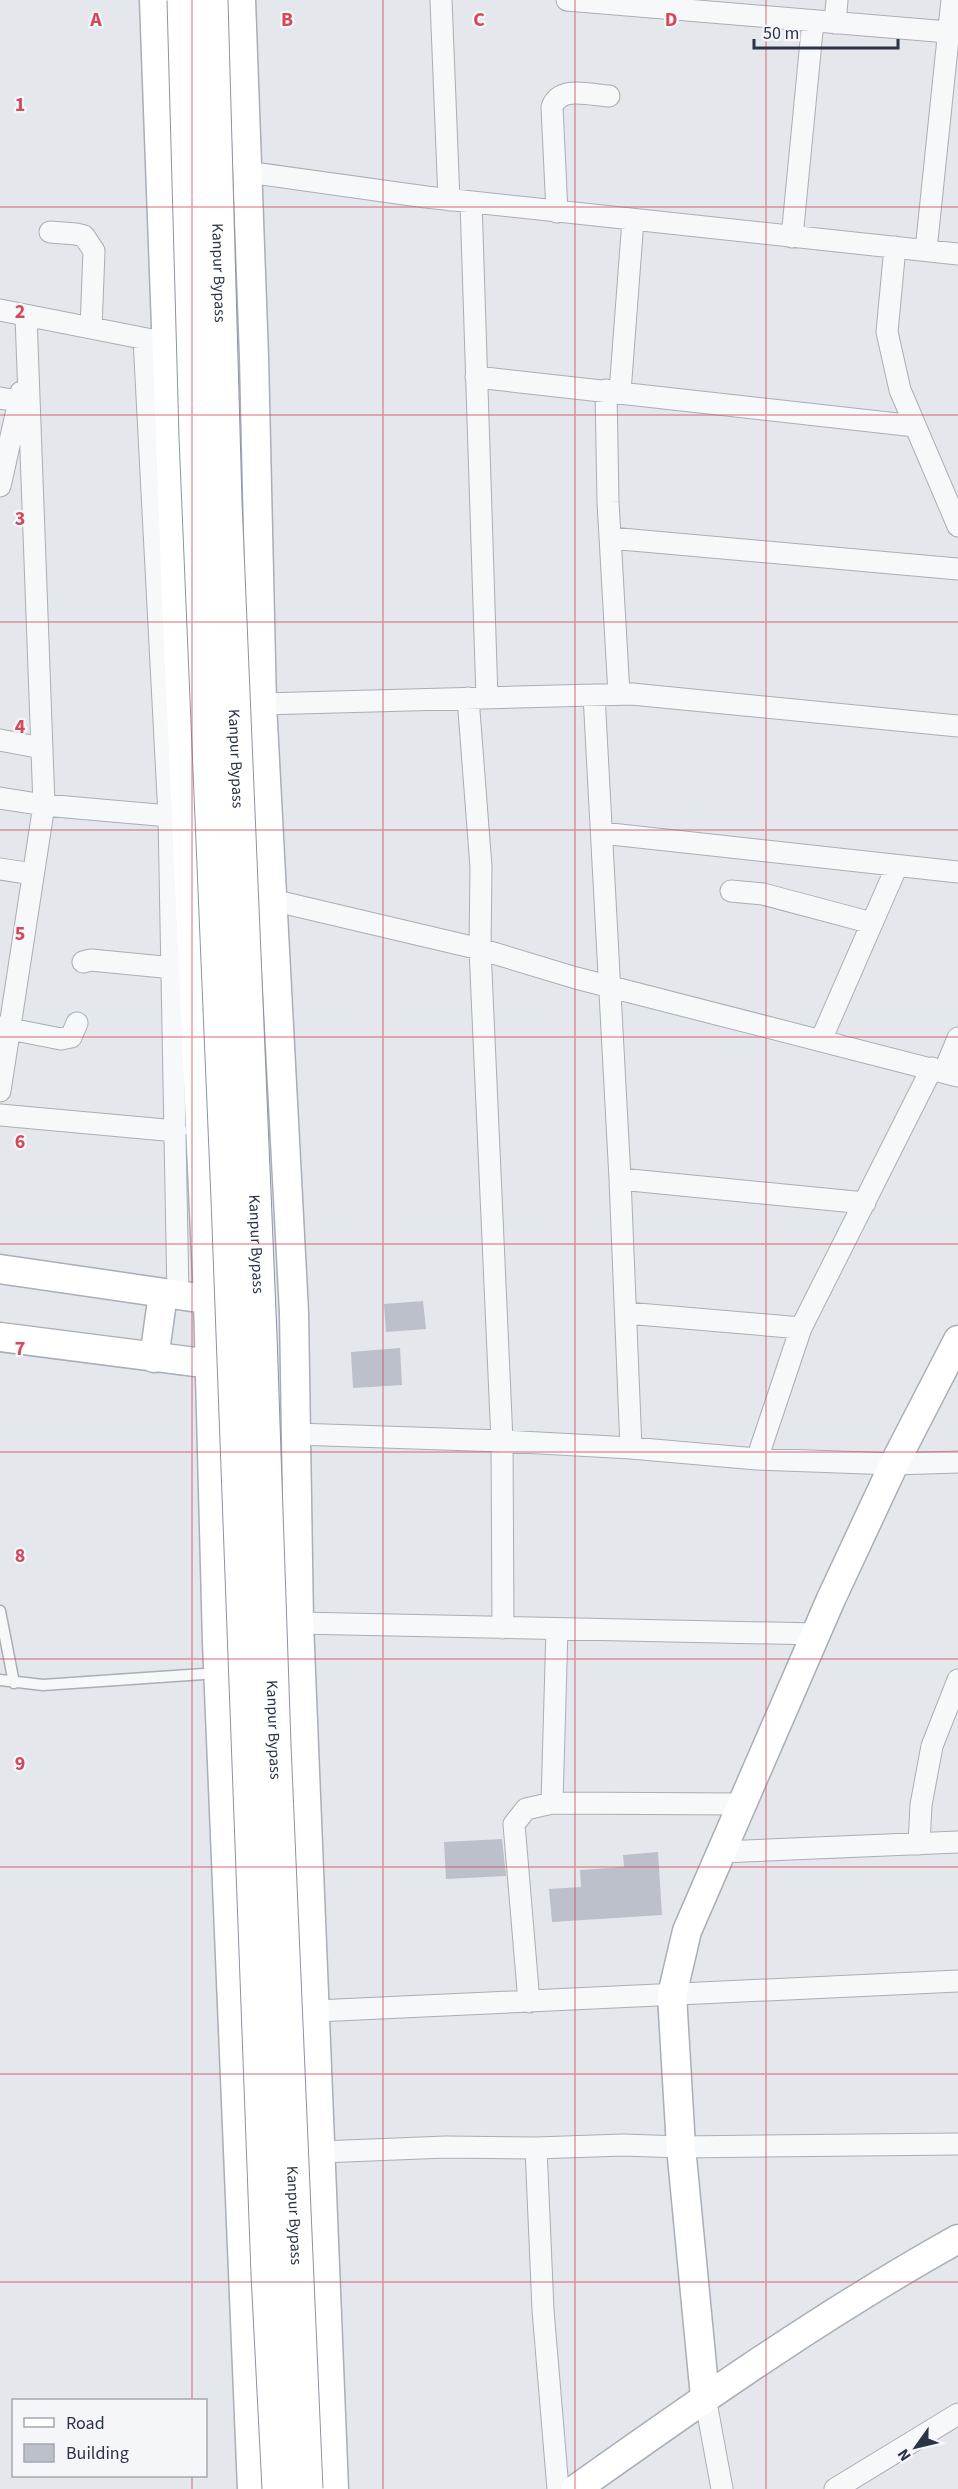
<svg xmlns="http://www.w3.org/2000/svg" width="958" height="2489" viewBox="0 0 958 2489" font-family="'Source Sans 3',sans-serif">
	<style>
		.building { fill: #bbc0ca }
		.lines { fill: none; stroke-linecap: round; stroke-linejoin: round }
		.lane-casing { stroke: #a9aeb7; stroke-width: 13 }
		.street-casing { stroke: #a9aeb7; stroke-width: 23 }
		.secondary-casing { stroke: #a9aeb7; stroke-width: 31 }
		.lane { stroke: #f7f8fa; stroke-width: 10 }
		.street { stroke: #f7f8fa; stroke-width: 21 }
		.secondary { stroke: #fff; stroke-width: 28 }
		.highway-bridge-casing { stroke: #8b94a3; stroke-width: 35; stroke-linecap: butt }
		.highway-bridge { stroke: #fff; stroke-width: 33 }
		.grid { fill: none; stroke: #d1495b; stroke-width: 1.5; stroke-opacity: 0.55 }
		.labels { text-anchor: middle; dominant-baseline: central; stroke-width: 4.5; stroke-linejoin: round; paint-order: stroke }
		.street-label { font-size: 16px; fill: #2b3445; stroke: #f4f6f9 }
		.grid-label { font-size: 20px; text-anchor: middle; font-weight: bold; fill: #d1495b; stroke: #f4f6f9; stroke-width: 4.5; stroke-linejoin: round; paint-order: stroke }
	</style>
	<rect width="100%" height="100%" fill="#e4e7ec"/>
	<path class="building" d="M423,1301L426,1329L386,1332L384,1304Z
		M400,1348L402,1385L353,1388L351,1352Z
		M502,1839L506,1876L446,1879L444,1842Z
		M658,1852L662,1915L552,1922L549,1889L581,1887L580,1870L624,1867L623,1855Z"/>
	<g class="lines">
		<g class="lane-casing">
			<path id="lane" d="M0,1611L14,1683
				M0,1680L43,1685L218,1673"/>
		</g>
		<g class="street-casing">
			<path id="street" d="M441,0L449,200
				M567,0L948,32
				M835,23L837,0
				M247,172L426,197L958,254
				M471,202L487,698
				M557,212L552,107C560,85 590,95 609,96
				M50,232L76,234L84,236L94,251L91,328
				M792,237L813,21
				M895,247L887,332L900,390L958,526
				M926,250L952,0
				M0,310L157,341
				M144,339L169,816L178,1296
				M476,377L915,426
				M606,390L608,502L619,694
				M620,392L633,220
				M0,398L19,401
				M0,486L21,392
				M610,538L958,569
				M594,695L620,1179L631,1448
				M468,698L481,867L480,949L502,1441L503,1628
				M262,704L632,694L958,726
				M0,740L42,748
				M0,798L44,805L169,816
				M602,833L958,872
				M0,869L33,874
				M731,891L763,894L872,923
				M272,900L480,949L576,978L958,1076
				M83,962L91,960L173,968
				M0,1027L61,1039L71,1037L77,1023
				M821,1040L897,866
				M944,1072L958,1038
				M0,1091L44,805L26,316
				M0,1115L176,1131
				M620,1179L865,1203
				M626,1313L801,1328
				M296,1434L502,1441L631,1448L757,1459L894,1464L958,1462
				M757,1459L801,1328L932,1068
				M299,1623L816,1634
				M552,1803L557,1629
				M919,1844L921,1805L932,1746L958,1680
				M721,1852L958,1842
				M529,2002L514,1824L526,1809L552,1803L742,1804
				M316,2011L958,1981
				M536,2148L543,2310L558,2489
				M321,2152L446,2147L536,2148L623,2145L681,2147L958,2144
				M705,2397L722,2489
				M835,2489L958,2414"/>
		</g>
		<g class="secondary-casing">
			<path id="secondary" d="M154,0L176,599L208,1299L217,1642L252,2489
				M241,0L254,357L262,704L294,1312L299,1623L334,2489
				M0,1269L226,1302
				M0,1337L227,1366
				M154,1358L163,1294
				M705,2397L681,2147L672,1995L687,1931L831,1599L894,1464L958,1340
				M576,2489C700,2401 825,2313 958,2239"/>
		</g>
		<use href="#lane" class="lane"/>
		<use href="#street" class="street"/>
		<use href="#secondary" class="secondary"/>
		<g class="highway-bridge-casing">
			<g id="highway-bridge">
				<path d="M184,0L196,437L228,1199L268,2274L279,2489"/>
				<path id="s1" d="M211,0L225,502L260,1336L274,1745L306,2489"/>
			</g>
		</g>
		<use href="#highway-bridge" class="highway-bridge"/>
	</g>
	<path class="grid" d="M192,0V2400M383,0V2489M575,0V2489M766,0V2489M0,207H958M0,415H958M0,622H958M0,830H958M0,1037H958M0,1244H958M0,1452H958M0,1659H958M0,1867H958M0,2074H958M0,2282H958M192,2476V2489"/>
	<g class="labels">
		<g class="street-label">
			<text stroke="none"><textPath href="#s1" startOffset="273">Kanpur Bypass</textPath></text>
			<text stroke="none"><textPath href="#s1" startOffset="759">Kanpur Bypass</textPath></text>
			<text stroke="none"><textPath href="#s1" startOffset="1245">Kanpur Bypass</textPath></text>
			<text stroke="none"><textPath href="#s1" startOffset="1731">Kanpur Bypass</textPath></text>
			<text stroke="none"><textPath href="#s1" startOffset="2217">Kanpur Bypass</textPath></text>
		</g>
	</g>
	<g class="grid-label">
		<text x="96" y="26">A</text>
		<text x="287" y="26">B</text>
		<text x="479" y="26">C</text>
		<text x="671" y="26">D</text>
		<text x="20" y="111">1</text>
		<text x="20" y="318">2</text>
		<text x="20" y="525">3</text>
		<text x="20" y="733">4</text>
		<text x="20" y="940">5</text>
		<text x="20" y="1148">6</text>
		<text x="20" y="1355">7</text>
		<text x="20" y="1562">8</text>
		<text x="20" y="1770">9</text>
	</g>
	<rect x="12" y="2399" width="195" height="78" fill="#f4f6f9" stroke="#a4a8b1" stroke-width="1.5"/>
	<rect x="24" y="2418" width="30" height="9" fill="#ffffff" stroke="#a4a8b1" stroke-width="1.5"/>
	<text x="66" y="2429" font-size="18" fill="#2b3445">Road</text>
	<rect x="24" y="2444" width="30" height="18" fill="#bbc0ca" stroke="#a4a8b1" stroke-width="1.5"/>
	<text x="66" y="2459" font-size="18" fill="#2b3445">Building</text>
	<g transform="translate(916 2447) rotate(236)" stroke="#f4f6f9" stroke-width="4.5" paint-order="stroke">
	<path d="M0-4.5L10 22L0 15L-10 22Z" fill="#2b3445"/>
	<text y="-9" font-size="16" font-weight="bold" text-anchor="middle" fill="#2b3445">N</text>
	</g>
	<path d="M754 39v9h144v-9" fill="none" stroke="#2b3445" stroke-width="3"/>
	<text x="763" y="39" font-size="18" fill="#2b3445" stroke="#f4f6f9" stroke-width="4.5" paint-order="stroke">50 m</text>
</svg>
